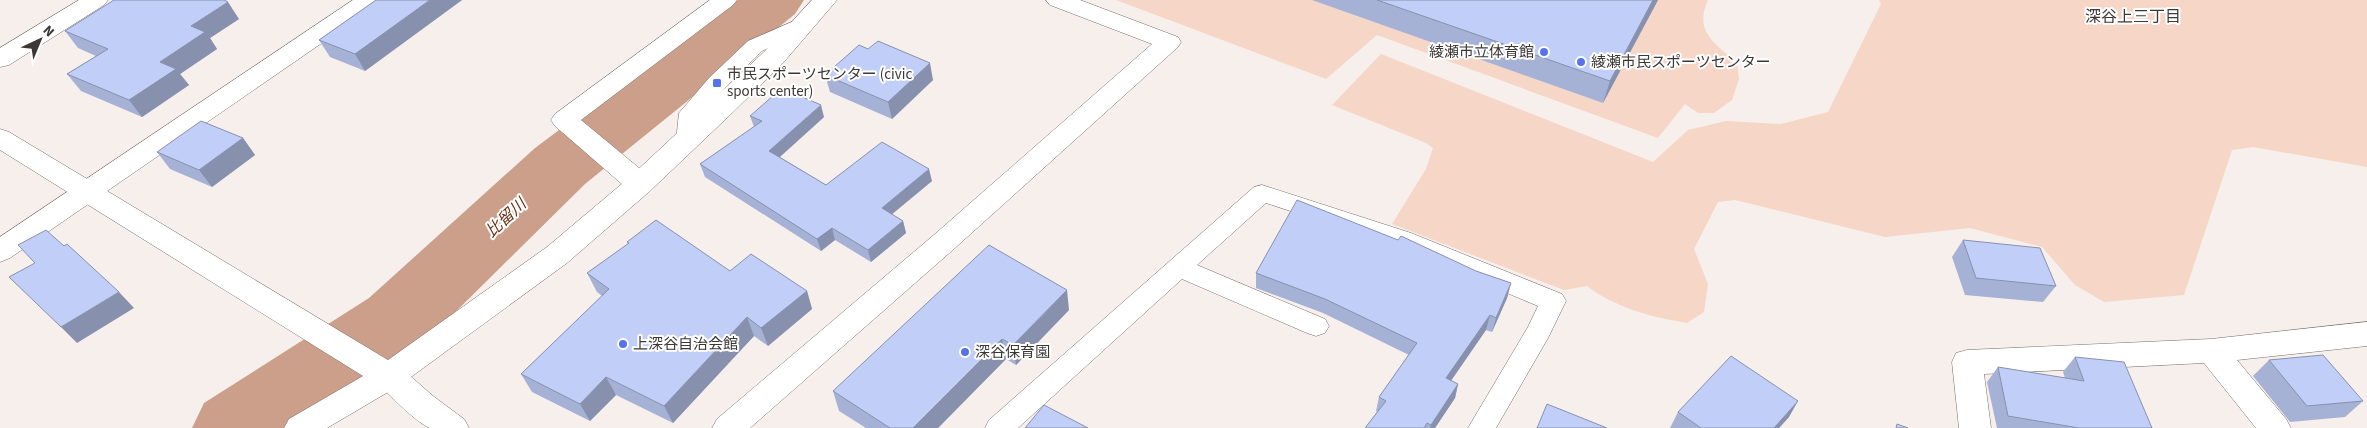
<svg xmlns="http://www.w3.org/2000/svg" width="2367" height="428" viewBox="0 0 2367 428" font-family="'Source Sans 3','Noto Sans JP',sans-serif">
	<style>
		.green { fill: #f5d6c7 }
		.lines { fill: none; stroke-linecap: round; stroke-linejoin: round }
		.river { fill: #cb9f8a; fill-rule: evenodd }
		.service-casing { stroke: #746d6a; stroke-width: 1 }
		.minor-casing { stroke: #746d6a; stroke-width: 1 }
		.tertiary-casing { stroke: #746d6a; stroke-width: 1 }
		.service { fill: #fff; fill-rule: evenodd }
		.minor { fill: #fff; fill-rule: evenodd }
		.tertiary { fill: #fff; fill-rule: evenodd }
		.wall { fill: #a6b2d5 }
		.shaded-wall { fill: #8791ae }
		.building { fill: #c1cff8; stroke: #8791ae }
		.poi-dot { fill: #5773e9; stroke: #fff; stroke-width: 2 }
		.labels { text-anchor: middle; dominant-baseline: central; stroke-width: 4; stroke-linejoin: round; paint-order: stroke }
		.poi-label { font-size: 15px; fill: #3b3836; stroke: #fff; text-anchor: start }
		.neighbourhood-label { font-size: 16px; fill: #3e3835; stroke: #fff }
		.water-label { font-size: 16px; font-style: italic; fill: #652e0f; stroke: #fff }
	</style>
	<rect width="100%" height="100%" fill="#f7efeb"/>
	<path class="green" d="M1116,0H1708C1693,32 1716,44 1737,63L1739,79L1732,100L1714,113H1698L1685,104L1658,138L1377,35L1326,79Z
		M1879,0H2367V167L2253,147L2232,150L2184,295L2104,302L2075,285L2042,247L1970,228L1885,237L1735,200L1718,202L1694,249L1708,284L1704,312L1687,323C1651,317 1616,308 1587,286L1564,290L1392,224L1426,169L1433,148L1426,143L1332,105L1381,54L1653,162L1688,130L1726,121L1781,124L1828,112L1881,4Z"/>
	<g class="lines">
		<path class="river" d="M733,0H804L795,14L585,184L425,342L301,428H192L204,403L369,298L535,148Z"/>
		<g class="service-casing">
			<path id="service" d="M803,17L810,18L813,23L810,28L762,51L725,88L701,115L698,141L695,147L687,149L679,147L676,141L679,113L709,78L748,41Z
				M1262,185L1411,233L1562,294L1566,301L1548,338L1496,428H1468L1528,327L1538,306L1393,245L1266,203L1197,265L1325,319L1329,326L1325,333L1316,336L1307,333L1182,279L1018,428H985L989,420L1254,187Z"/>
		</g>
		<g class="minor-casing">
			<path id="minor" d="M353,0H381L377,5L10,258L0,262V237Z
				M710,0H737L733,5L581,120L650,177L653,184L650,191L640,194L630,191L555,126L551,120L555,114Z
				M1046,0H1080L1178,37L1181,42L1178,47L955,248L750,428H712L717,419L935,234L1152,44L1050,5Z
				M2367,322V346L2237,360L2286,419L2291,428H2256L2204,363L1984,374L1991,428H1959L1952,362L1956,353L1967,350L2211,339Z
				M389,364L400,367L433,396L464,419L469,428C457,428 441,428 430,428C419,425 379,387 374,376L378,367Z"/>
		</g>
		<g class="tertiary-casing">
			<path id="tertiary" d="M79,0H108L104,5L9,65L0,67V48Z
				M812,0H837L783,63L730,115L650,191L567,263L400,385L327,428H284L289,419L363,376L0,150V129L9,132L388,360L547,247L630,177L765,51Z"/>
		</g>
		<use href="#service" class="service"/>
		<use href="#minor" class="minor"/>
		<use href="#tertiary" class="tertiary"/>
	</g>
	<path class="wall" d="M376,0H462L365,71L330,57L319,40Z
		M1312,0H1658L1603,103Z
		M239,19L210,38L217,49L180,74L189,85L142,117L81,91L67,74L96,56L78,48L65,31Z
		M825,75L933,80L892,119L830,92Z
		M750,116L824,117L780,157L826,185L932,181L892,214L903,221L906,233L871,262L835,240L821,251L705,177L700,164L754,127Z
		M243,138L255,155L212,187L170,169L157,152Z
		M1963,240L2056,286L2043,302L1965,295L1952,257Z
		M627,242L730,271L807,291L812,309L768,346L754,336L673,423L616,395L590,421L532,392L521,374L602,296L597,292L587,273L628,244Z
		M1476,271L1511,283L1507,298L1492,332L1486,330L1451,381L1458,384L1455,398L1435,428H1365L1377,412L1376,411L1379,397L1409,355L1323,313L1256,288V273Z
		M1069,310L1016,365L1006,359L938,428H866L839,411L833,391Z
		M2075,357L2152,428H1997L1987,382L1998,367L2065,378L2063,372Z
		M2269,360L2363,401L2345,417L2290,422L2253,376Z
		M1678,412L1789,417L1779,428H1670Z"/>
	<path class="shaded-wall" d="M430,0H462L365,71L355,54Z
		M1653,0H1658L1603,103L1610,81Z
		M228,2L239,19L210,38L217,49L180,74L189,85L142,117L129,100L191,26Z
		M930,63L933,80L892,119L888,102Z
		M821,105L824,117L773,163L769,151Z
		M243,138L255,155L212,187L199,170Z
		M929,169L932,181L885,220L882,208Z
		M903,221L906,233L871,262L868,250Z
		M832,228L835,240L821,251L817,239Z
		M1511,283L1507,298L1492,332L1496,318Z
		M1067,290L1069,310L1016,365L1013,345Z
		M807,291L812,309L768,346L761,328Z
		M119,292L134,308L77,343L61,327Z
		M1490,315L1486,330L1443,392L1446,378Z
		M747,317L754,336L673,423L664,406Z
		M1002,339L1006,359L938,428H913Z
		M606,377L616,395L590,421L580,404Z
		M1458,384L1455,398L1435,428H1430L1431,425Z
		M1798,401L1789,417L1779,428H1774Z"/>
	<path class="building" d="M114,0H224L228,2L191,26L205,32L160,62L176,69L129,100L67,74L108,49L65,31Z
		M376,0H430L355,54L319,40Z
		M1377,0H1653L1610,81Z
		M878,41L930,63L888,102L825,75L859,45L868,49Z
		M782,88L821,105L769,151L826,185L882,142L929,169L882,208L903,221L868,250L832,228L817,239L700,164L762,121L750,116Z
		M201,121L243,138L199,170L157,152Z
		M1297,200L1398,240L1401,236L1476,271L1511,283L1496,318L1490,315L1446,378L1458,384L1431,425L1427,423L1424,428H1365L1386,401L1379,397L1417,343L1325,299L1256,273Z
		M656,220L730,271L751,254L807,291L761,328L747,317L664,406L606,377L580,404L521,374L609,289L587,273L629,243L627,242Z
		M46,230L64,246L67,244L119,292L61,327L9,277L35,263L18,245Z
		M1963,240L2040,248L2056,286L1976,278Z
		M989,245L1067,290L1013,345L1002,339L913,428H890L833,391Z
		M2323,355L2363,401L2307,406L2269,360Z
		M1731,356L1798,401L1774,428H1701L1678,412Z
		M2075,357L2124,362L2152,428H2079L2008,416L1998,367L2084,381Z
		M1547,404L1607,428H1537Z
		M1044,405L1088,428H1025Z
		M1897,424L1908,428H1896Z"/>
	<g class="poi-dot">
		<circle cx="1544" cy="52" r="5"/>
		<circle cx="1581" cy="62" r="5"/>
		<rect x="712" y="78" width="10" height="10" rx="2.5"/>
		<circle cx="623" cy="344" r="5"/>
		<circle cx="965" cy="352" r="5"/>
	</g>
	<g class="labels">
		<g class="poi-label">
			<text x="1534" y="52" text-anchor="end">綾瀬市立体育館</text>
			<text x="1591" y="62">綾瀬市民スポーツセンター</text>
			<text x="727" y="74">市民スポーツセンター (civic<tspan x="727" dy="17">sports center)</tspan></text>
			<text x="633" y="344">上深谷自治会館</text>
			<text x="975" y="352">深谷保育園</text>
		</g>
		<g class="neighbourhood-label">
			<text x="2133" y="17">深谷上三丁目</text>
		</g>
		<g class="water-label">
			<text transform="translate(506 218) rotate(-43)">比留川</text>
		</g>
	</g>
	<g transform="translate(40 40) rotate(44)" stroke="#ffffff" stroke-width="4" paint-order="stroke">
	<path d="M0-4L9 19L0 12L-9 19Z" fill="#3b3836"/>
	<text y="-8" font-size="14" font-weight="bold" text-anchor="middle" fill="#3b3836">N</text>
	</g>
</svg>
